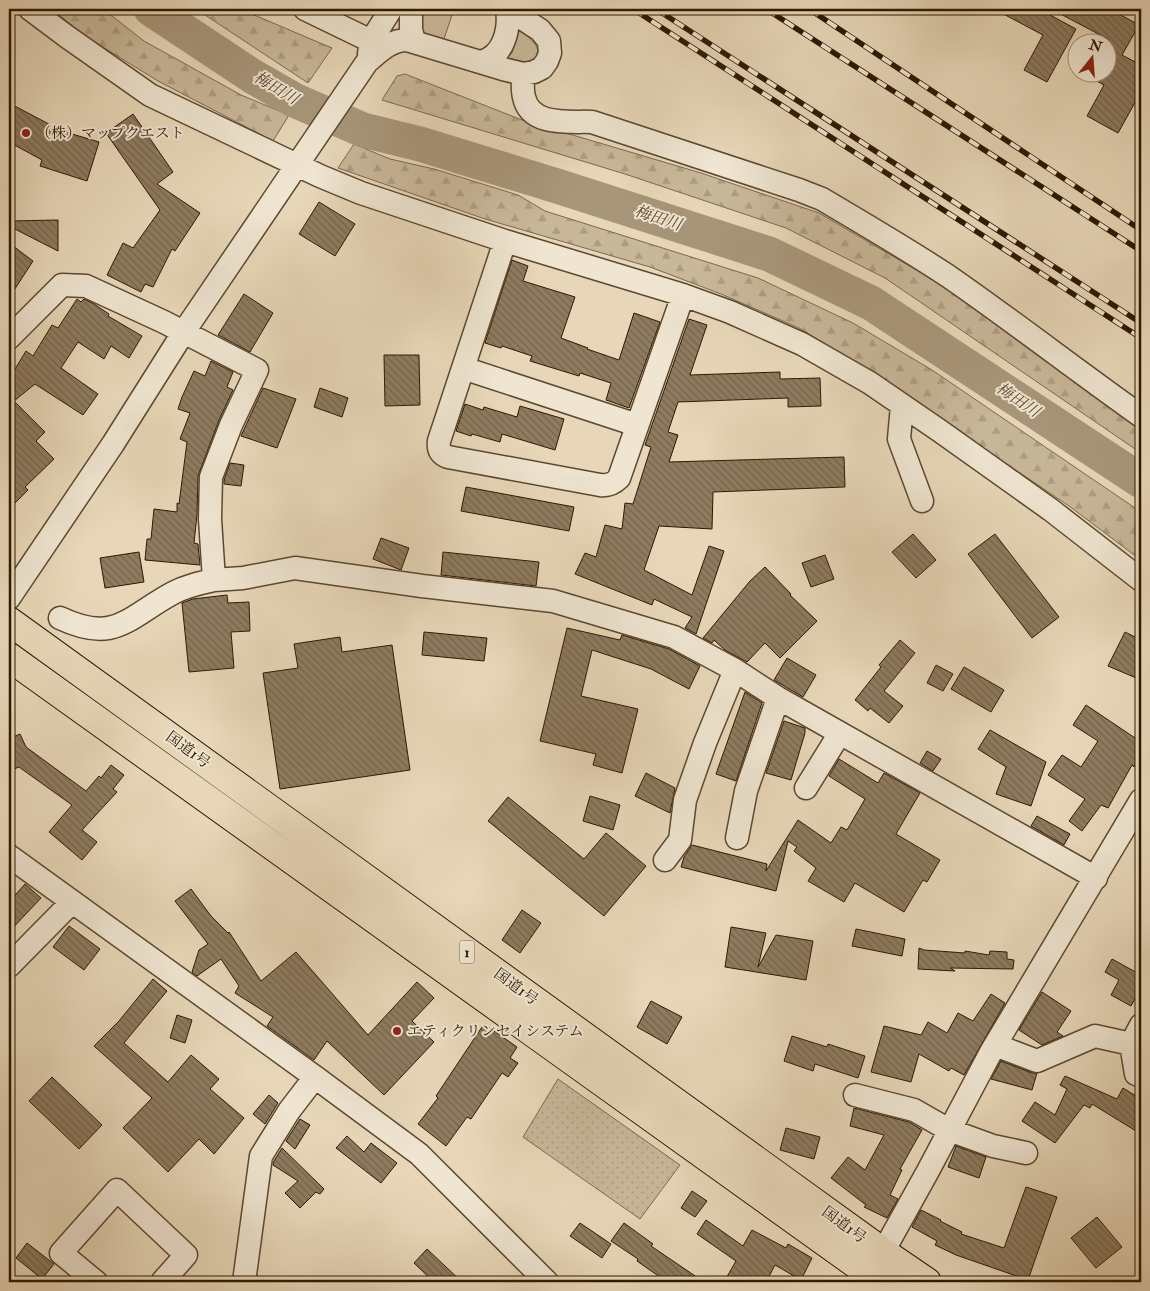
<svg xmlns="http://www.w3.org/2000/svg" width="1150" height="1291" viewBox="0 0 1150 1291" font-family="'IM FELL Double Pica','Noto Serif JP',serif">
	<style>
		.grass { fill: url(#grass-dots); stroke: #7b684d }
		.forest { fill: url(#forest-firs); stroke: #7b684d }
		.green { fill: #c8b799; stroke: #7b684d }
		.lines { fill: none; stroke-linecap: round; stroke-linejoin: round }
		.river { stroke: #a8967a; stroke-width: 35 }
		.building { fill: url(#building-back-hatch); stroke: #2e1801 }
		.minor-casing { stroke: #5c482f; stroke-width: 25 }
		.highway-casing { stroke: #2e1801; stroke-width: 30 }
		.minor { stroke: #efe5d1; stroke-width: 22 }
		.highway { stroke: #e7d7b8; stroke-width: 28 }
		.rail-casing { stroke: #2e1801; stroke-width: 5.5 }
		.rail { stroke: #efe5d1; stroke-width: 4; stroke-dasharray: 11; stroke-linecap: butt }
		.poi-dot { fill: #8f2418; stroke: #efe5d1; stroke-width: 2 }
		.labels { text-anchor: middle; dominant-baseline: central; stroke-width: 4; stroke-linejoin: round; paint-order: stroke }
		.shield { fill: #efe5d1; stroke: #68563f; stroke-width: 1 }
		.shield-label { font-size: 14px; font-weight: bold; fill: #2e1801 }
		.poi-label { font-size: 15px; fill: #2e1801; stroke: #efe5d1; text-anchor: start }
		.street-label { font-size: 15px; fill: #2e1801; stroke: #efe5d1 }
		.water-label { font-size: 16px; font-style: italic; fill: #5f4a31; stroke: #efe5d1 }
	</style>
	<defs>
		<pattern id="grass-dots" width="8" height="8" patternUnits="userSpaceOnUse" patternTransform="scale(1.25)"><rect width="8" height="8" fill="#c8b799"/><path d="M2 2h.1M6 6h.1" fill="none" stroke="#ac9d82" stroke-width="1.8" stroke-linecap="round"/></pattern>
		<pattern id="forest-firs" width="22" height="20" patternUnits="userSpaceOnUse" patternTransform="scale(1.25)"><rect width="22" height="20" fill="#c8b799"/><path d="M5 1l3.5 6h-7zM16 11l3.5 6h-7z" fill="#ac9d82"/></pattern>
		<pattern id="building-back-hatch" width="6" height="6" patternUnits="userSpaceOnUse" patternTransform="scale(1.25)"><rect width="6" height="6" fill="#8e7b60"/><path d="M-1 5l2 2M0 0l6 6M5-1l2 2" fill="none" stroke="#74644d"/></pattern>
	</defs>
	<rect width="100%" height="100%" fill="#e7d7b8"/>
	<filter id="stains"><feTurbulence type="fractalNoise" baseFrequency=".004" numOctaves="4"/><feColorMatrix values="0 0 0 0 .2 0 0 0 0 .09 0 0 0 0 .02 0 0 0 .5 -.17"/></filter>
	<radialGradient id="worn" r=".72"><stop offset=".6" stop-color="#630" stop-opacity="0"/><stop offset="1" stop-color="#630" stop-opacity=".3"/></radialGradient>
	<path class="grass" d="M558,1079L680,1165L640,1219L523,1137Z"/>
	<path class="forest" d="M52,9H103L144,41L241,95L289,115L273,141L158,81L85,36Z
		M196,9H240L332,48L308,83Z
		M405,74L522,120L701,173L819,213L942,285L1141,427V453L885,278L786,228L625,174L382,100L397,76Z
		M354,144L390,159L434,169L518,195L545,211L758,278L853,323L932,370L1141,512V560L1069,506L871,372L799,328L721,294L650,267L485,219L338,168Z"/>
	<path class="green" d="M424,9H454L444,39L425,34L421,29L420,13Z
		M519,31C532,38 549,53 528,64L506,59L512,53Z"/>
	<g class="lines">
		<path class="river" d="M151,9L252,76L294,100L363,130L420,144L557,186L769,254L871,303L1141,481"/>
	</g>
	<path class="building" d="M994,9H1039L1076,29L1047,82L1024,70L1043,35Z
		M1051,9H1110L1139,25L1122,55L1141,65V101L1137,99L1118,133L1087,116L1104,85L1080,72H1108V39Z
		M9,103L62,131L99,142L87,181L40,166L42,160L9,142Z
		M133,114L173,172L157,184L200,213L175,251L172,249L153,287L145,284L141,292L107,275L123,243L133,248L160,210L106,133Z
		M319,202L355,224L335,256L299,234Z
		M58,220V251L9,226V221Z
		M9,243L33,261L9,298Z
		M512,260L528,266L523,281L575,297L561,338L588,348L587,349L619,360L634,313L660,322L629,408L606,400L611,383L580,373L579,376L530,361L532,356L502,346L501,348L485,343Z
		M244,294L273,313L250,352L218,335Z
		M77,299L81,302L84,299L94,304L109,314L108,316L142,336L129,358L111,346L104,359L78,342L61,368L98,394L83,415L35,384L14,401L45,432L36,441L54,459L25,487L28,490L9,509V379L26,351L33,356L52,325L58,328Z
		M689,319L707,325L690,375L780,372V379L820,378L821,406L788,407V398L678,402L668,432L678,435L669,462L844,457L845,487L713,492L712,529L659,526L644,570L692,595L709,546L724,551L696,634L685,628L692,617L654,599L652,605L575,574L585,553L596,557L605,525L622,529L625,503L633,504L651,447L645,445Z
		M384,355H419L420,405L385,406Z
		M211,361L233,372L227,387L233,390L219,420L198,476L197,515L194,543L198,544L200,565L145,560L147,539H151L154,509L177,512V503L179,504L187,442L180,439L190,413L178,409L182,397L194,371L205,376Z
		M263,388L296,399L277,448L241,436Z
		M320,388L348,398L342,417L314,407Z
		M465,404L483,410L484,407L517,417L520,406L564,419L555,450L502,434L500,442L472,434L471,436L456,431Z
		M230,463L244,465L241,486L224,484V480Z
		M466,487L574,507L569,531L461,511Z
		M913,534L936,560L916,578L892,552Z
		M995,534L1059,617L1032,638L968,554Z
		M381,538L409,548L401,570L373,559Z
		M139,552L144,582L105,588L100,558Z
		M443,552L539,562L536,586L441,575Z
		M825,555L834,579L811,587L802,563Z
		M765,567L791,594L790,595L817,621L780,658L765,643L747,662L725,650L714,640L712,643L703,638L750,581Z
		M227,595L228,603L249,602L250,631L231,632L234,668L189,672L182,603L193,599Z
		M567,628L620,640L622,635L669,649L700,666L689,689L651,669L592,650L581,696L638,709L622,773L593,765L596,754L540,741Z
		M424,632L487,638L484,661L422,655Z
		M1125,632L1141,640V680L1108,666Z
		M340,637L342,652L392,645L410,770L280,789L263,673L298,668L294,644Z
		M900,640L915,653L884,691L903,706L889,723L870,708L868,711L855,700L881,667L879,665Z
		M787,658L816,675L803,697L774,680Z
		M936,665L953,674L943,691L927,683Z
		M964,667L1004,690L991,712L951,689Z
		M745,692L762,703L736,781L716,774Z
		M1086,705L1141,742V756L1134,767L1132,765L1108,808L1101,805L1082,831L1069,821L1085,799L1048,775L1062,755L1081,767L1098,741L1073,725Z
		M784,721L805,728V733L791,780L766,773Z
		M990,730L1046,762L1031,806L996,794L1006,767L978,749Z
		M20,734L26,747L86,791L99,776L101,778L111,765L124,775L113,789L117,792L82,830L97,842L82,860L49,832L72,805L19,767L9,771V739Z
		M927,751L941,759L933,771L920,763Z
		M839,759L878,783L884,773L920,793L896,834L940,860L927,882L923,880L904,912L855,883L844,902L808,881L816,868L794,851L797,847L788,841L776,891L681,867L684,857L692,845L767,864L766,871L798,820L831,843L841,827L847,830L865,799L829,776Z
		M646,773L675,788L670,813L635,796Z
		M590,796L620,805L613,830L583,821Z
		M508,797L584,859L606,833L646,866L604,916L488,821Z
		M1037,816L1070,834L1064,845L1031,826Z
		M25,884L41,898L9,932V902Z
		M191,889L211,916L228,933L229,932L261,981L296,952L368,1035L417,982L434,998L412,1021L434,1042L384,1095L327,1041L314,1060L267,1026L273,1017L235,993L239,986L221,959L197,976L192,972L199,950L208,944L175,901Z
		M522,910L541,923L520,953L502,940Z
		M69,926L100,949L84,970L53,947Z
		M731,927L766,933L758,967L776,935L813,941L806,980L725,967Z
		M856,929L905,939L902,956L852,946Z
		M919,948L924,950L965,953V951L989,955L990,951L1007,952V959L1014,960L1013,969L950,968L955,971L918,969Z
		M1112,959L1141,975V988L1131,1006L1111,995L1119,980L1105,972Z
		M153,979L167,991L124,1043L168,1082L191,1055L219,1079L210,1089L244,1118L214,1154L199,1139L168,1172L123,1128L152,1098L94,1046L119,1021Z
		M1042,992L1071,1011L1057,1032L1063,1036L1042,1045L1019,1030Z
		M991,994L1005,1003L964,1075L951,1068L949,1071L919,1054L911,1082L871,1072L884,1026L921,1035L928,1022L947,1033L958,1013L973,1021Z
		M651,1001L682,1017L667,1044L637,1027Z
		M177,1015L192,1020L185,1043L170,1038Z
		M484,1024L517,1047L510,1058L518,1063L508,1077L502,1073L471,1119L467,1117L446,1146L418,1124L438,1098L436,1096Z
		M792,1036L827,1047L828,1044L865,1056L858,1078L815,1064L813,1071L784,1061Z
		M1001,1061L1032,1073H1037L1032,1090L991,1079Z
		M1065,1076L1117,1099L1123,1088L1141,1099V1122L1136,1131L1092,1104L1090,1108L1084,1105L1055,1143L1022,1121L1035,1102L1055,1115L1067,1089L1060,1085Z
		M52,1077L102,1125L79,1149L29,1101Z
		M269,1095L278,1103L265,1124L253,1114Z
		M854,1108L909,1122L922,1130L900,1169L902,1170L890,1195L898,1199L887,1218L864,1207L866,1205L831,1178L848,1157L865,1170L884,1135L850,1126Z
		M300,1119L310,1125L295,1149L286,1141Z
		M786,1128L820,1137L814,1159L780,1150Z
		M347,1136L364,1152L371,1143L397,1163L381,1183L336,1148Z
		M956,1146L986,1157L979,1178L948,1167Z
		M282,1148L324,1189L320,1194L316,1192L300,1208L285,1193L298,1181L273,1165L274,1161Z
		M1026,1187L1057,1197L1028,1280L956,1255L935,1245L937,1241L912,1227L921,1210L941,1220L940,1221L962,1232L961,1234L1004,1248Z
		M692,1191L707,1201L695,1217L681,1208Z
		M1097,1217L1122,1247L1096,1268L1071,1238Z
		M706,1220L743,1246L752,1230L786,1248L788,1244L812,1258L801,1280L775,1265L766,1282H724L736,1261L697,1234Z
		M580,1223L611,1244L602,1258L570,1236Z
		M624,1223L653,1244L651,1246L704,1282H667L637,1261L638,1259L611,1241Z
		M27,1243L54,1264L42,1279L16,1258Z
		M427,1249L462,1282H434L414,1263Z"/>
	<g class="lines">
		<g class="minor-casing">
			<path id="minor" d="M30,9L66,36L150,95L320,176L361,193L505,241L683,295L730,312L802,344L870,383L940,431L1051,510L1141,580
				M305,9L371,41
				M411,9V29L414,42
				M369,54L371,41L391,9
				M480,62C504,57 510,29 507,9
				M523,74C523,81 522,90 524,97C530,127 570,121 592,122L799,190L822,199C864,224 907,249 948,276C1013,321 1076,370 1141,416
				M505,241L439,441C438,449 440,454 448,457L600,485C608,486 613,484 619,478L683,295
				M9,338L62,285L86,286L164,322L257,370L231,425L211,477L210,519L214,580C200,583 186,586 173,593C127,618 115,644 60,618
				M463,368L637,425
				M902,405L899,439L922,501
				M214,580L243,578L295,568L422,586L553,601L674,637L735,670L778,698L1096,878
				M9,598L113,444L183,333L367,62C379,52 390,40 407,40L503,69L523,74L534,72L542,68L547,61L550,53L549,41L540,30L508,9
				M806,788L840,733
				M737,838L746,791L778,698
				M9,856L315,1077L419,1154L547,1282
				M665,860L680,840L685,800L705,743L735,670
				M9,966L72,902
				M1131,1044L1141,1025
				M995,1045L1037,1061L1095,1036L1131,1044L1136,1074L1141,1076
				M855,1095L914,1110L949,1130L993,1146L1026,1153
				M883,1252L928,1171L991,1052L1141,800
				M96,1282L61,1253L117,1190L186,1255L162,1282
				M244,1282L261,1156L289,1111L315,1077"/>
		</g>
		<g class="highway-casing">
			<path id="highway" d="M9,621L883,1252L927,1282
				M9,657L881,1282"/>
		</g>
		<use href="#minor" class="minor"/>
		<use href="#highway" class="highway"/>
		<g class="rail-casing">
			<path id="rail" d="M633,9L1141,338
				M656,9L1141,323
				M766,9L1141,251
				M809,9L1141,230"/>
		</g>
		<use href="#rail" class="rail"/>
	</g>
	<g class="poi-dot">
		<circle cx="26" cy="133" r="5"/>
		<circle cx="397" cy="1031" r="5"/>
	</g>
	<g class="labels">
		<rect class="shield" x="459.5" y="940.5" width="15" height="23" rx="4"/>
		<g class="shield-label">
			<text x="467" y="952">1</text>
		</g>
		<g class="poi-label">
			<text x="36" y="133">（株）マップクエスト</text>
			<text x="407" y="1031">エティクリンセイシステム</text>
		</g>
		<g class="street-label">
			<text transform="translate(188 750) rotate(36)">国道1号</text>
			<text transform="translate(516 987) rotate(36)">国道1号</text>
			<text transform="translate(844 1225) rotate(36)">国道1号</text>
		</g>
		<g class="water-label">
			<text transform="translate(276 88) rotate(31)">梅田川</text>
			<text transform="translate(658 218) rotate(18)">梅田川</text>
			<text transform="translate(1018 400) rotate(34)">梅田川</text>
		</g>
	</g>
	<rect width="1150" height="1291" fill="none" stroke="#e7d7b8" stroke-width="30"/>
	<rect x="10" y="10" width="1130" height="1271" fill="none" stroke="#2e1801" stroke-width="2.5"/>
	<rect x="15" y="15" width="1120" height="1261" fill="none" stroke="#2e1801"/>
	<g transform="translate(1092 58) rotate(17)"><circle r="24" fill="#efe5d1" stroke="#a2937e"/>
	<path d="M0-4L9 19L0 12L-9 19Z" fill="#8f2418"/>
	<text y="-8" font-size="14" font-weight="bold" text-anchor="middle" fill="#2e1801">N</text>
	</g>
	<rect width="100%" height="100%" filter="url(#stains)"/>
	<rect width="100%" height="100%" fill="url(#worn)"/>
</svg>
